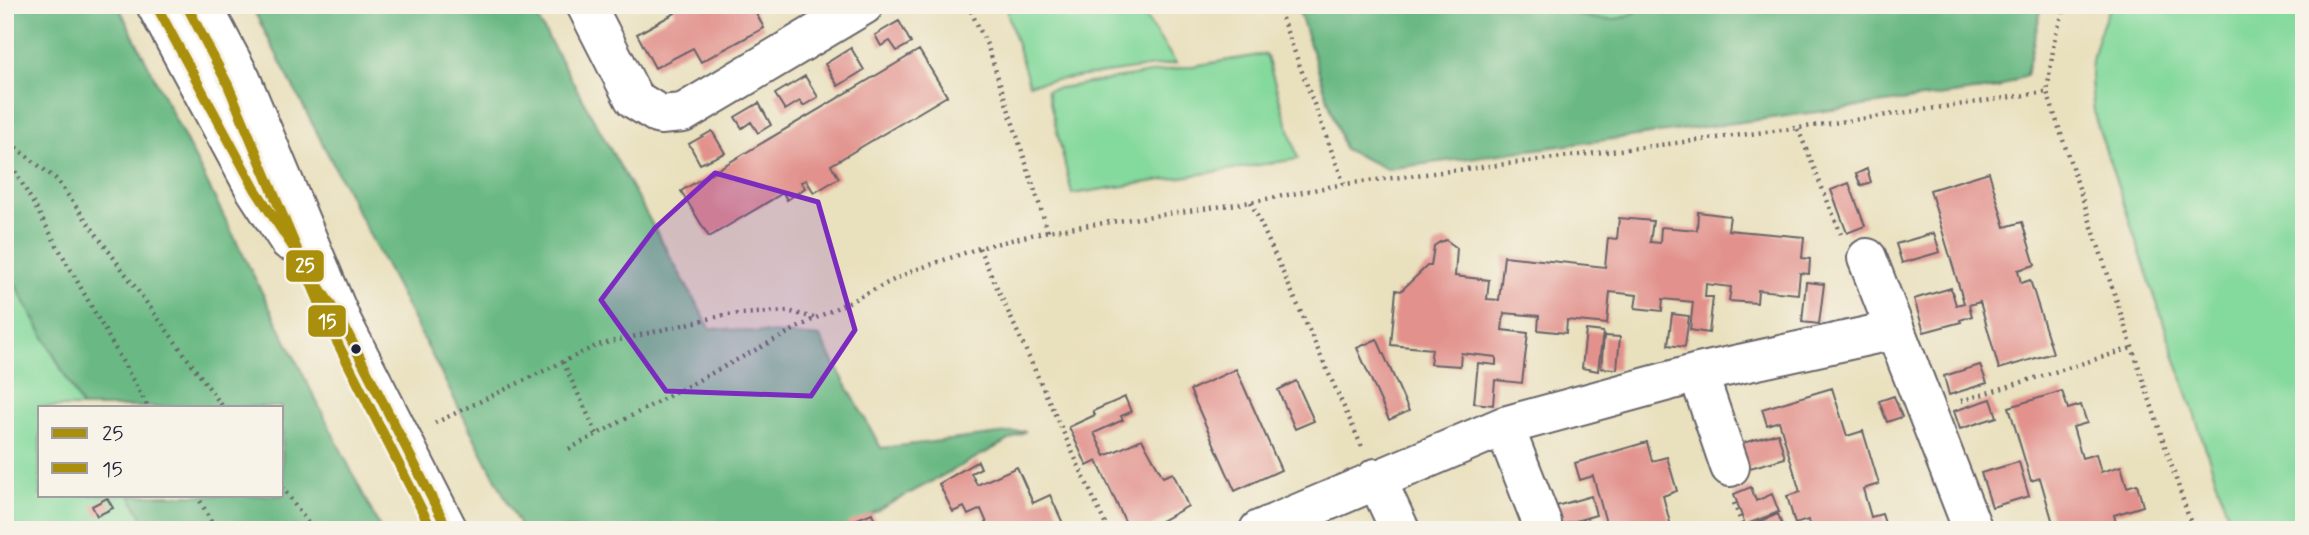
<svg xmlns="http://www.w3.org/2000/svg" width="2309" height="535" viewBox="0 0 2309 535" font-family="Mynerve,sans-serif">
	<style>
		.green { fill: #84d99c; stroke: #537e6c; stroke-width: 2 }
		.forest { fill: #6bb984; stroke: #466e60; stroke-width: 2 }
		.building { fill: #e2918c }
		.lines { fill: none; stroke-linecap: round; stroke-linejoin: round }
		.street-casing { stroke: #686468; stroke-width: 42 }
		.secondary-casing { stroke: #686468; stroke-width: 42 }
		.path { stroke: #686468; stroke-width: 4.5; stroke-dasharray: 2 5; stroke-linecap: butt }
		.street { stroke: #fff; stroke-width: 38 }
		.secondary { stroke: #fff; stroke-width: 38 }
		.bus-1-casing { stroke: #f7f3e8; stroke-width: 16 }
		.bus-2-casing { stroke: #f7f3e8; stroke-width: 16 }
		.bus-1 { stroke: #aa8f0c; stroke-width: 10 }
		.bus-2 { stroke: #aa8f0c; stroke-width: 10 }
		.marked { fill: #7b2cbf; fill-opacity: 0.2; stroke: #7b2cbf; stroke-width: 5; stroke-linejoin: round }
		.bus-dot { fill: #22223b; stroke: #f7f3e8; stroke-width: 2.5 }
		.line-badge { stroke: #f7f3e8; stroke-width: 2.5 }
		.badge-label { font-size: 19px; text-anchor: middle; font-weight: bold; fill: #fff }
	</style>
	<rect width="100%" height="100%" fill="#f7f3e8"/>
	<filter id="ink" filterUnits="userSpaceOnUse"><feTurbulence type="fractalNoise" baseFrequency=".0143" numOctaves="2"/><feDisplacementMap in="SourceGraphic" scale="14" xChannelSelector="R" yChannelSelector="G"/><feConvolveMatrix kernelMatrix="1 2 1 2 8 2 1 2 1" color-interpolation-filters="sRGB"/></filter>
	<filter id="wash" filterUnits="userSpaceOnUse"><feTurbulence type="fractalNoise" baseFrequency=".00686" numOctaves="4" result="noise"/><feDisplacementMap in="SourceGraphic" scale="28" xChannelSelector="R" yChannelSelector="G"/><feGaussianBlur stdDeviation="1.57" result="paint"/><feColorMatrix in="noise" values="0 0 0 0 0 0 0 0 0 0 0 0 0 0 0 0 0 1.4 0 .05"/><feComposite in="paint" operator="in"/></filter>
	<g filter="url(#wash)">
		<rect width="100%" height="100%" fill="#e9e0bd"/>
		<path class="green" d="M1005,5H1137L1176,63L1029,84Z
			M1560,5H1645C1620,27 1586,22 1560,5Z
			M2111,5H2304V530H2233L2095,118C2087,66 2090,54 2111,5Z
			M1266,54L1298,159L1072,194L1047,90Z
			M5,265L82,407H40V495H130L149,530H5Z"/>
		<path class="forest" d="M5,5H118L381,530H149L130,495H282V407H82L5,265Z
			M251,5H530L710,328L820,337L881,448L1026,431L841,530H522Z
			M1297,5H1560C1586,22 1620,27 1645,5H2042L2026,75L1998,88L1387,169L1344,149Z"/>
		<g id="blocks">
			<path class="building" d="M671,5H752L764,28L701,62L693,48L655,68L637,34L675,13Z
				M899,21L911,43L897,51L890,41L881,46L875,35Z
				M851,48L864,70L838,86L825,64Z
				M919,50L947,96L831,165L839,178L814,193L806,180L801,182L805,188L787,200L783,193L709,237L681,191Z
				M805,76L818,97L803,106L800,101L785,110L775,94Z
				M759,103L771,125L758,133L751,122L742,128L735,117Z
				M712,131L725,153L700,164L689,144Z
				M1867,169L1871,182L1861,186L1856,174Z
				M1989,172L2005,227L2022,222L2035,265L2018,270L2021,283L2030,280L2053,353L1999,369L1980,302L1969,305L1972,316L1960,320L1961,322L1924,332L1914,299L1951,288L1956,305L1964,303L1930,190Z
				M1849,183L1865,226L1847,233L1831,190Z
				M1698,212L1730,216L1728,230L1804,237L1802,258L1810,259L1809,274L1800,273L1798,294L1758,290L1757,303L1729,301L1731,287L1706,284L1705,297H1713L1709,333L1690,330L1693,302L1663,299L1662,311L1635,308L1637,295L1610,292L1607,324L1567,320L1566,333L1538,330L1539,316L1504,313L1502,330L1528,333L1522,383L1495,380L1493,405L1474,403L1478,363L1496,365V357L1461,353L1460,366L1430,364L1432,349L1391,345L1396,290L1401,291L1427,266H1431L1434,246L1440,242L1446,240L1457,248L1455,276L1489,280L1487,299L1499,300L1504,256L1605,267L1608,238L1617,239L1619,218L1653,221L1650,242L1660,243L1661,227L1697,230Z
				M1934,233L1940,252L1902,263L1896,244Z
				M1806,282L1824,284L1819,324L1802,322Z
				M1672,314L1689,316L1685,347L1668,345Z
				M1586,330L1603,332L1598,371L1582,368Z
				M1604,336L1620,337L1617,369L1601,368Z
				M1377,339L1409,411L1389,420L1357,348Z
				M1980,365L1987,383L1949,395L1944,376Z
				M1236,369L1281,470L1235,491L1190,390Z
				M1296,381L1314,421L1295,429L1278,390Z
				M1832,388L1847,436L1863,431L1879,484L1863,489L1871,517L1882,514L1887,530H1811L1808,520L1795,524L1787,496L1800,492L1779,421L1767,425L1762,409Z
				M2062,391L2068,409L2081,405L2087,423L2073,427L2082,458L2096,454L2101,472L2121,466L2127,487L2137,484L2143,506L2114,515L2118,530H2055L2040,478L2031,481L2009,407Z
				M1894,396L1902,417L1887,422L1879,401Z
				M1125,397L1131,412L1121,416L1123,420L1094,433L1105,456L1142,439L1163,477L1173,473L1188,506L1145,530H1129L1097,461L1087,466L1069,427L1095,415L1093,411Z
				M1991,399L1997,417L1960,429L1954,411Z
				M1778,433L1785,458L1743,470L1736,445Z
				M1647,442L1652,461L1667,457L1677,491L1663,496L1672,530H1608L1593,476L1580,480L1575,463Z
				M978,461L981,468L971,473L977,485L1017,467L1033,503L1050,495L1066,530H990L981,509L968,515L964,507L953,512L939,484Z
				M2019,462L2029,496L1992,507L1981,473Z
				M1751,487L1756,501L1772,494L1779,512L1745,525L1734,494Z
				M1591,496L1596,515L1552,528L1546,509Z
				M107,498L113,508L97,516L92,506Z
				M872,513L877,526L869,530H850L847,523Z
				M1778,514L1784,530H1748L1747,527Z"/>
		</g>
	</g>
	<g filter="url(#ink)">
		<use href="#blocks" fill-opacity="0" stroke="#686468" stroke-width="2"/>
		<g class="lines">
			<g class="street-casing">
				<path id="street" d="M586,5L634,99L660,115L683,113L864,5
					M1867,258L1973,530
					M1698,373L1730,467
					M1504,426L1542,523
					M1376,478L1400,530
					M1259,530L1504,426L1698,373L1895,330"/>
			</g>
			<g class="secondary-casing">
				<path id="secondary" d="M156,5L255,189L289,241
					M202,5L241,79L342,322L448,530"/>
			</g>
			<path class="path" d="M968,5L988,47L1048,231
				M1277,5L1344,184
				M2066,5L2055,36L2047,92L2193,530
				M1798,129L1841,234
				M5,139L56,179L223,407
				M5,153L148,407
				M1251,202L1362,447
				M979,248L1108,530
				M563,362L597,434
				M1961,401L2132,348
				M435,423L598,345L725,315L788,311L814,318
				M569,449L814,319L912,271L979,248L1048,231L1251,202L1344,184L1798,128L2047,92
				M282,487L313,530
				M197,495L216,530
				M1734,503L1744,530"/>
			<use href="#street" class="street"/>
			<use href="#secondary" class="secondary"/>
			<g class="bus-1-casing">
				<path id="bus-1" d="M156,5L255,189L342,322L448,530"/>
			</g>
			<g class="bus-2-casing">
				<path id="bus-2" d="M190,12L228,85L330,328L432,530"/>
			</g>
			<use href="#bus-1" class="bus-1"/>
			<use href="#bus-2" class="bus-2"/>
		</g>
	</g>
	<path class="marked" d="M715,173L818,202L855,330L811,396L666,391L601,300L655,228Z"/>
	<circle class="bus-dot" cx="356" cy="349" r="6"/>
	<g class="line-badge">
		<rect x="285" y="249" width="40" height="34" rx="7" fill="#aa8f0c"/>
		<rect x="307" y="304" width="40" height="34" rx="7" fill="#aa8f0c"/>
	</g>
	<g class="badge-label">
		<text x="305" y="272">25</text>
		<text x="327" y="328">15</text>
	</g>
	<rect width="2309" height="535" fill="none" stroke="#f7f3e8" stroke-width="28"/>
	<rect x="38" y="406" width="245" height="91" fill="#f7f3e8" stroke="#a29fa3" stroke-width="2"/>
	<rect x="52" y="428" width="35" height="10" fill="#aa8f0c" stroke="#a29fa3" stroke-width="2"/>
	<text x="102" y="440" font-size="21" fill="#22223b">25</text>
	<rect x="52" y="463" width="35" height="10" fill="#aa8f0c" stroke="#a29fa3" stroke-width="2"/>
	<text x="102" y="476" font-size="21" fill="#22223b">15</text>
</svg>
